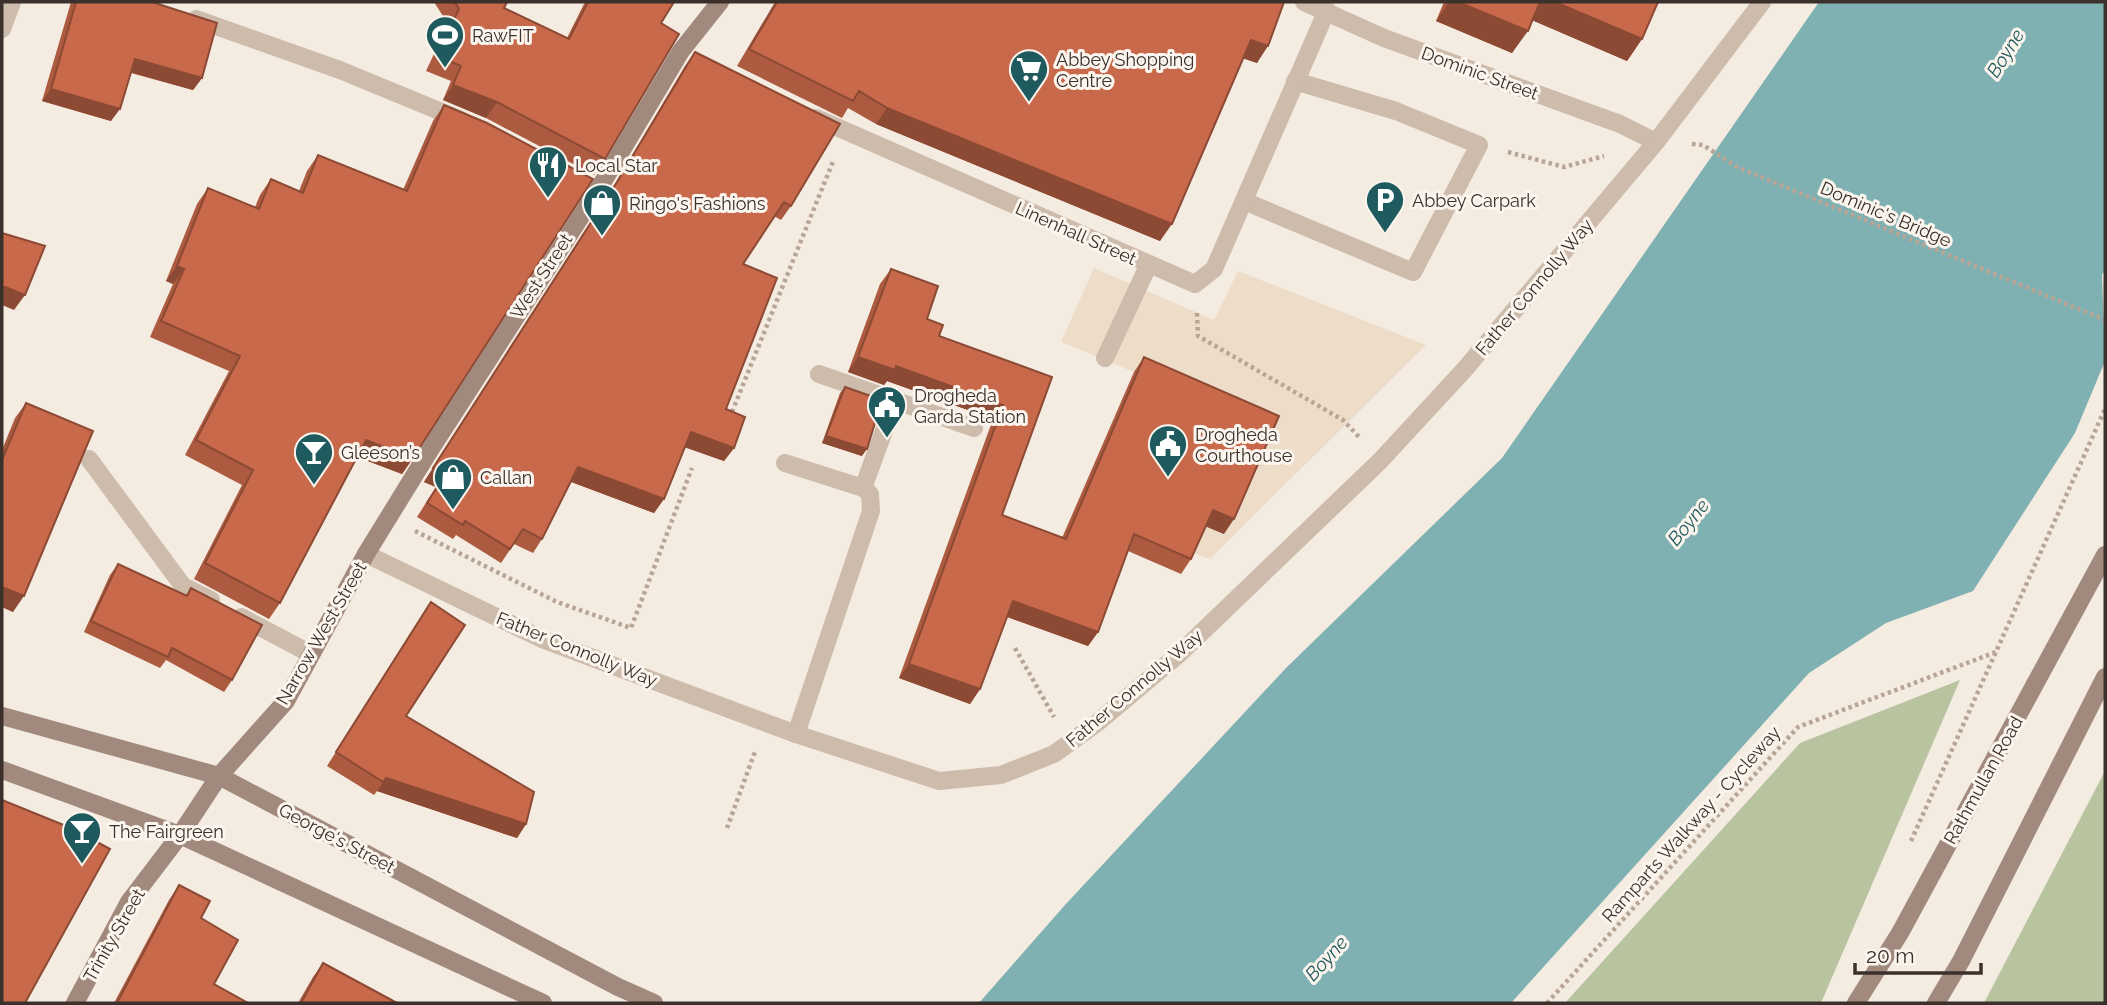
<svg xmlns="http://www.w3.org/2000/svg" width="2107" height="1005" viewBox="0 0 2107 1005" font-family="Raleway,sans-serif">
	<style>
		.green { fill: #b8c4a0 }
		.plaza { fill: #ecdcc8 }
		.water { fill: #7fb0b2 }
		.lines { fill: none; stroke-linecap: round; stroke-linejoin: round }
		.path { stroke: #b9a596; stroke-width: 4.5; stroke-dasharray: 3.5 3.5; stroke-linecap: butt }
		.service { stroke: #cdbbac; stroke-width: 18 }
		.pedestrian { stroke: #cdbbac; stroke-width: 18 }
		.minor { stroke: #cdbbac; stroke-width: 18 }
		.tertiary { stroke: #cdbbac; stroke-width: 18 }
		.secondary { stroke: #a18a7d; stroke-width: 18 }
		.wall { fill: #ac5a40 }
		.shaded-wall { fill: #8c4a34 }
		.building { fill: #c8694b; stroke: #8c4a34; stroke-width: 2 }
		.labels { text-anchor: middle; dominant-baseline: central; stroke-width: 6; stroke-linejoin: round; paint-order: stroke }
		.poi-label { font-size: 18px; fill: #3b302b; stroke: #fbf5ee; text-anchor: start }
		.street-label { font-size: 18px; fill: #3b302b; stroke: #fbf5ee }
		.water-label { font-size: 19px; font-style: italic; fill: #1f5a5e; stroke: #fbf5ee }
	</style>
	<rect width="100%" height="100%" fill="#f4ebe1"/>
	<path class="green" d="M1960,680L1821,1003H1565L1800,743Z
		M2105,771V1003H1984Z"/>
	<path class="plaza" d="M1094,268L1214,320L1238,271L1426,345L1210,559L1190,552L1202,525L1224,534L1134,372L1061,342Z"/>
	<path class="water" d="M1819,2H2105V270L2102,275L2105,361L2075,433L1973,591L1886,623L1809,673L1511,1003H979L1065,905L1286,668L1502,458Z"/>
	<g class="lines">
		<path class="path" d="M1692,144L1703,145L1737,167L2105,320
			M1508,152L1564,167L1604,156
			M1197,313L1198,336L1343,420L1360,438
			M732,412L834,159
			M415,531L557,602L631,628L692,468
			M1015,648L1054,717
			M727,828L756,749
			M1911,841L2105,409
			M1547,1003L1798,727L1996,652"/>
		<path class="service" d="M1244,201L1413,272L1479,145L1396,111L1295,81
			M1105,358L1149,264
			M819,374L974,428
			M89,459L183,586L211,600
			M785,463L863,488L870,494L871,511L796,734
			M863,488L895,401
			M241,617L311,654"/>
		<path class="pedestrian" d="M196,19L340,70L461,120"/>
		<path class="minor" d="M1304,2L1384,38L1620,124L1656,142
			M816,118L1195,284L1214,269L1327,10"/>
		<path class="tertiary" d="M2,29L12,2
			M366,554L542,639L796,734L939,781L1001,775L1054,754L1097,723L1179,654L1380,461L1465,369L1656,142L1762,2"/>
		<path class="secondary" d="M2,716L219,776L618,987L654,1003
			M2,770L180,835L543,1003
			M75,1003L129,902L180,835L219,776L286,701L366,554L430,450L598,190L681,51L720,2
			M1856,1003L1900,933L2105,555
			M1936,1003L1961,961L2105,677"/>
	</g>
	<path class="wall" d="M71,2H152L202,78L193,90L131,73L111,121L42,101Z
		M434,2H507L504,8L567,38L585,2H674L661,23L605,159L594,175L486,118L443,100L451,81L426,71L448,24Z
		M775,2H1284L1257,63L1243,58L1160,241L876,124L848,108L842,118L737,66Z
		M1444,2H1658L1642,39L1627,61L1532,20L1512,53L1436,21Z
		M695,52L791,206L781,220L774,216L743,264L726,409L734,448L724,461L685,447L664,499L654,513L571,482L542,539L533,553L514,544L501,563L456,535L453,539L417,517L436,487L424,482L608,196L685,66Z
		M444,105L413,458L402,474L357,457L280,603L269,619L194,579L242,485L185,455L229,371L150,337L173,284L166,281L197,204L208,188L255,207L260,195L271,179L299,191L307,171L318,155L403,190L433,121Z
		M891,269L939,336L1052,377L1002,515L1062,538L1134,372L1144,357L1224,534L1206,526L1191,559L1181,574L1128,551L1098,632L1088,646L1007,617L980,689L970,704L899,678L993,419L887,381L884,385L848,372L880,284Z
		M845,387L862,456L822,443L840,393Z
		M26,403L13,612L2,607V450L15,418Z
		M118,564L186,595L191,588L232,680L224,692L166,660L160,668L84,632L110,575Z
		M431,602L406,716L526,824L517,838L377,791L374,795L327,766Z
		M179,885L201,918L214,984L248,1003H114L169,900Z
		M323,963L397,1003H298L313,977Z"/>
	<path class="shaded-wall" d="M1449,2H1458L1528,31L1512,53L1436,21Z
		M1538,2H1555L1642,39L1627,61L1527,18Z
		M1251,40L1268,46L1257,63L1239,57Z
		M135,59L202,78L193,90L126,71Z
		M453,85L497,102L486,118L443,100Z
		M51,89L120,109L111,121L42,101Z
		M887,108L1172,224L1160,241L876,124Z
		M177,266L184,269L173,284L166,281Z
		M3,286L25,295L14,310L2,305V288Z
		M858,357L896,366L1003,405L993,419L887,381L884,385L848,372Z
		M691,432L734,448L724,461L681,446Z
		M826,436L867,449L862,456L822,443Z
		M366,440L413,458L402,474L355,456Z
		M578,467L664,499L654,513L569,481Z
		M433,468L446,473L436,487L424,482Z
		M1213,510L1234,519L1224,534L1202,525Z
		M2,587L24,596L13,612L2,607Z
		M1013,601L1098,632L1088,646L1002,615Z
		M909,664L980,689L970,704L899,678Z
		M386,778L526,824L517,838L377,791Z"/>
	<path class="building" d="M76,2H152L217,23L202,78L135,59L120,109L51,89Z
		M455,2H507L504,8L569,39L588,2H674L661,23L679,34L605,159L497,102L453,85L461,66L437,55L459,9Z
		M777,2H1284L1268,46L1251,40L1172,224L887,108L859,91L853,101L749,49Z
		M1458,2H1540L1528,31Z
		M1555,2H1658L1642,39Z
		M695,52L840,124L791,206L784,202L743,264L777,278L726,409L745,417L734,448L691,432L664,499L578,467L542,539L523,529L510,549L465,521L463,525L427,503L446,473L433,468L617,182Z
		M444,105L487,123L593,179L413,458L366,440L280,603L205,563L253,470L196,440L240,356L161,321L184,269L177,266L208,188L259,209L271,179L303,193L318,155L407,191Z
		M2,233L45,246L25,295L3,286L2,290Z
		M891,269L938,286L927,319L943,325L939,336L1052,377L1002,515L1066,539L1144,357L1279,416L1234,519L1213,510L1191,559L1134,534L1098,632L1013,601L980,689L909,664L1003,405L896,366L895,370L858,357Z
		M845,387L882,400L867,449L826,436Z
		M26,403L93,431L24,596L2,587V460Z
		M118,564L187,596L191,588L262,625L232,680L172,648L168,657L91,621Z
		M431,602L465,625L406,716L534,792L526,824L386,778L383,782L336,752Z
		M2,800L71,828L110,849L25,1003H2Z
		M179,885L210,901L201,918L238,940L214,984L248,1003H117Z
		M323,963L397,1003H301Z"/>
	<defs>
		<g id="stadium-pin" transform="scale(2.0125)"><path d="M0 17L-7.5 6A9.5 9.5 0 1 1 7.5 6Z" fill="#1f5a5e" stroke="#fbf5ee"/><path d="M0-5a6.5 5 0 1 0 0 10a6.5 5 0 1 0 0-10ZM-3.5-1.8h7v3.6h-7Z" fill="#fff"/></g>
		<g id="supermarket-pin" transform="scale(2.0125)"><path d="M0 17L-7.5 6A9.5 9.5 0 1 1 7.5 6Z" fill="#1f5a5e" stroke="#fbf5ee"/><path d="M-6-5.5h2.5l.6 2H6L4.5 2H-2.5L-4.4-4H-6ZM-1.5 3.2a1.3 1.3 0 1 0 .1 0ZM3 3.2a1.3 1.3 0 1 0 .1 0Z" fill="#fff"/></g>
		<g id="restaurant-pin" transform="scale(2.0125)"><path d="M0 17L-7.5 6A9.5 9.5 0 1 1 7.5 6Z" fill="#1f5a5e" stroke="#fbf5ee"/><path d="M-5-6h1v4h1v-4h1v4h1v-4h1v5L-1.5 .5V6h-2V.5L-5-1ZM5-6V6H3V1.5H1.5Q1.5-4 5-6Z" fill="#fff"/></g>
		<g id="parking-pin" transform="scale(2.0125)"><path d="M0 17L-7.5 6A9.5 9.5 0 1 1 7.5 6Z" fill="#1f5a5e" stroke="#fbf5ee"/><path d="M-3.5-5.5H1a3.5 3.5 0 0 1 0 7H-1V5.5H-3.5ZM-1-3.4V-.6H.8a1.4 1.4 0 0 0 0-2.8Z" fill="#fff"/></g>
		<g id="shop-pin" transform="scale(2.0125)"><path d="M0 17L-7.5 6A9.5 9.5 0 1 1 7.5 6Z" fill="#1f5a5e" stroke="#fbf5ee"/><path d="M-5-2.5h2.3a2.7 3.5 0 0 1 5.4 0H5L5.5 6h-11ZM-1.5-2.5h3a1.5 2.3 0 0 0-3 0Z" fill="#fff"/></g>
		<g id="civic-pin" transform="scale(2.0125)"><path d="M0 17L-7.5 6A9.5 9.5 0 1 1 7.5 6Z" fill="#1f5a5e" stroke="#fbf5ee"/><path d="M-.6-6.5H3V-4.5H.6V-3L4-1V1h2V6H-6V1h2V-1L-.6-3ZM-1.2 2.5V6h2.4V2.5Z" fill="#fff"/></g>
		<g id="bar-pin" transform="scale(2.0125)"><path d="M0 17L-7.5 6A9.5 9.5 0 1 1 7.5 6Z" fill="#1f5a5e" stroke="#fbf5ee"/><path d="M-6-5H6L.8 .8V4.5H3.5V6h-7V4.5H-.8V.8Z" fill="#fff"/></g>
	</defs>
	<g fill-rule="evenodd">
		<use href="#stadium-pin" x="445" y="35"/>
		<use href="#supermarket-pin" x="1029" y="69"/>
		<use href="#restaurant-pin" x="548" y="165"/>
		<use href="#parking-pin" x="1385" y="200"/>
		<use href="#shop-pin" x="602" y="203"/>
		<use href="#civic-pin" x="887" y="405"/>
		<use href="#civic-pin" x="1168" y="444"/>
		<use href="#bar-pin" x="314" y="452"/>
		<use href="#shop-pin" x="453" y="477"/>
		<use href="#bar-pin" x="82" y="831"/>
	</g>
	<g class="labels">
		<g class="poi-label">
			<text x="472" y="35">RawFIT</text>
			<text x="1056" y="59">Abbey Shopping<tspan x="1056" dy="21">Centre</tspan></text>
			<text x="575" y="165">Local Star</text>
			<text x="1412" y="200">Abbey Carpark</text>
			<text x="629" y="203">Ringo's Fashions</text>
			<text x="914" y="395">Drogheda<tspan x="914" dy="21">Garda Station</tspan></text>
			<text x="1195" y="434">Drogheda<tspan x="1195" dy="21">Courthouse</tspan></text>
			<text x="341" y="452">Gleeson’s</text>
			<text x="480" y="477">Callan</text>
			<text x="109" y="831">The Fairgreen</text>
		</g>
		<g class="street-label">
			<text transform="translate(1480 73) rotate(20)">Dominic Street</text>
			<text transform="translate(1886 214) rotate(23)">Dominic's Bridge</text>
			<text transform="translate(1076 233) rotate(24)">Linenhall Street</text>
			<text transform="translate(541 276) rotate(-57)">West Street</text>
			<text transform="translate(1534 287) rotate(-50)">Father Connolly Way</text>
			<text transform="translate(321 633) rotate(-60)">Narrow West Street</text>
			<text transform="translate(577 649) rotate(22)">Father Connolly Way</text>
			<text transform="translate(1134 688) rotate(-40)">Father Connolly Way</text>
			<text transform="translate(1983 780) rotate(-61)">Rathmullan Road</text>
			<text transform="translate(1691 824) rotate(-48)">Ramparts Walkway - Cycleway</text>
			<text transform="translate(337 838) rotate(28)">George's Street</text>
			<text transform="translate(114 935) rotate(-60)">Trinity Street</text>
		</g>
		<g class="water-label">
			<text transform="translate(2005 53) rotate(-58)">Boyne</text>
			<text transform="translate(1688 522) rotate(-51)">Boyne</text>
			<text transform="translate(1326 958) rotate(-48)">Boyne</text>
		</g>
	</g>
	<rect width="2107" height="1005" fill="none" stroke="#3b302b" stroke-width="7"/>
	<path d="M1855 963v10h126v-10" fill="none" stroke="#3b302b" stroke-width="3.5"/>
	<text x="1866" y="963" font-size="21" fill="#3b302b" stroke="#fbf5ee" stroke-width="5" paint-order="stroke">20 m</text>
</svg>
